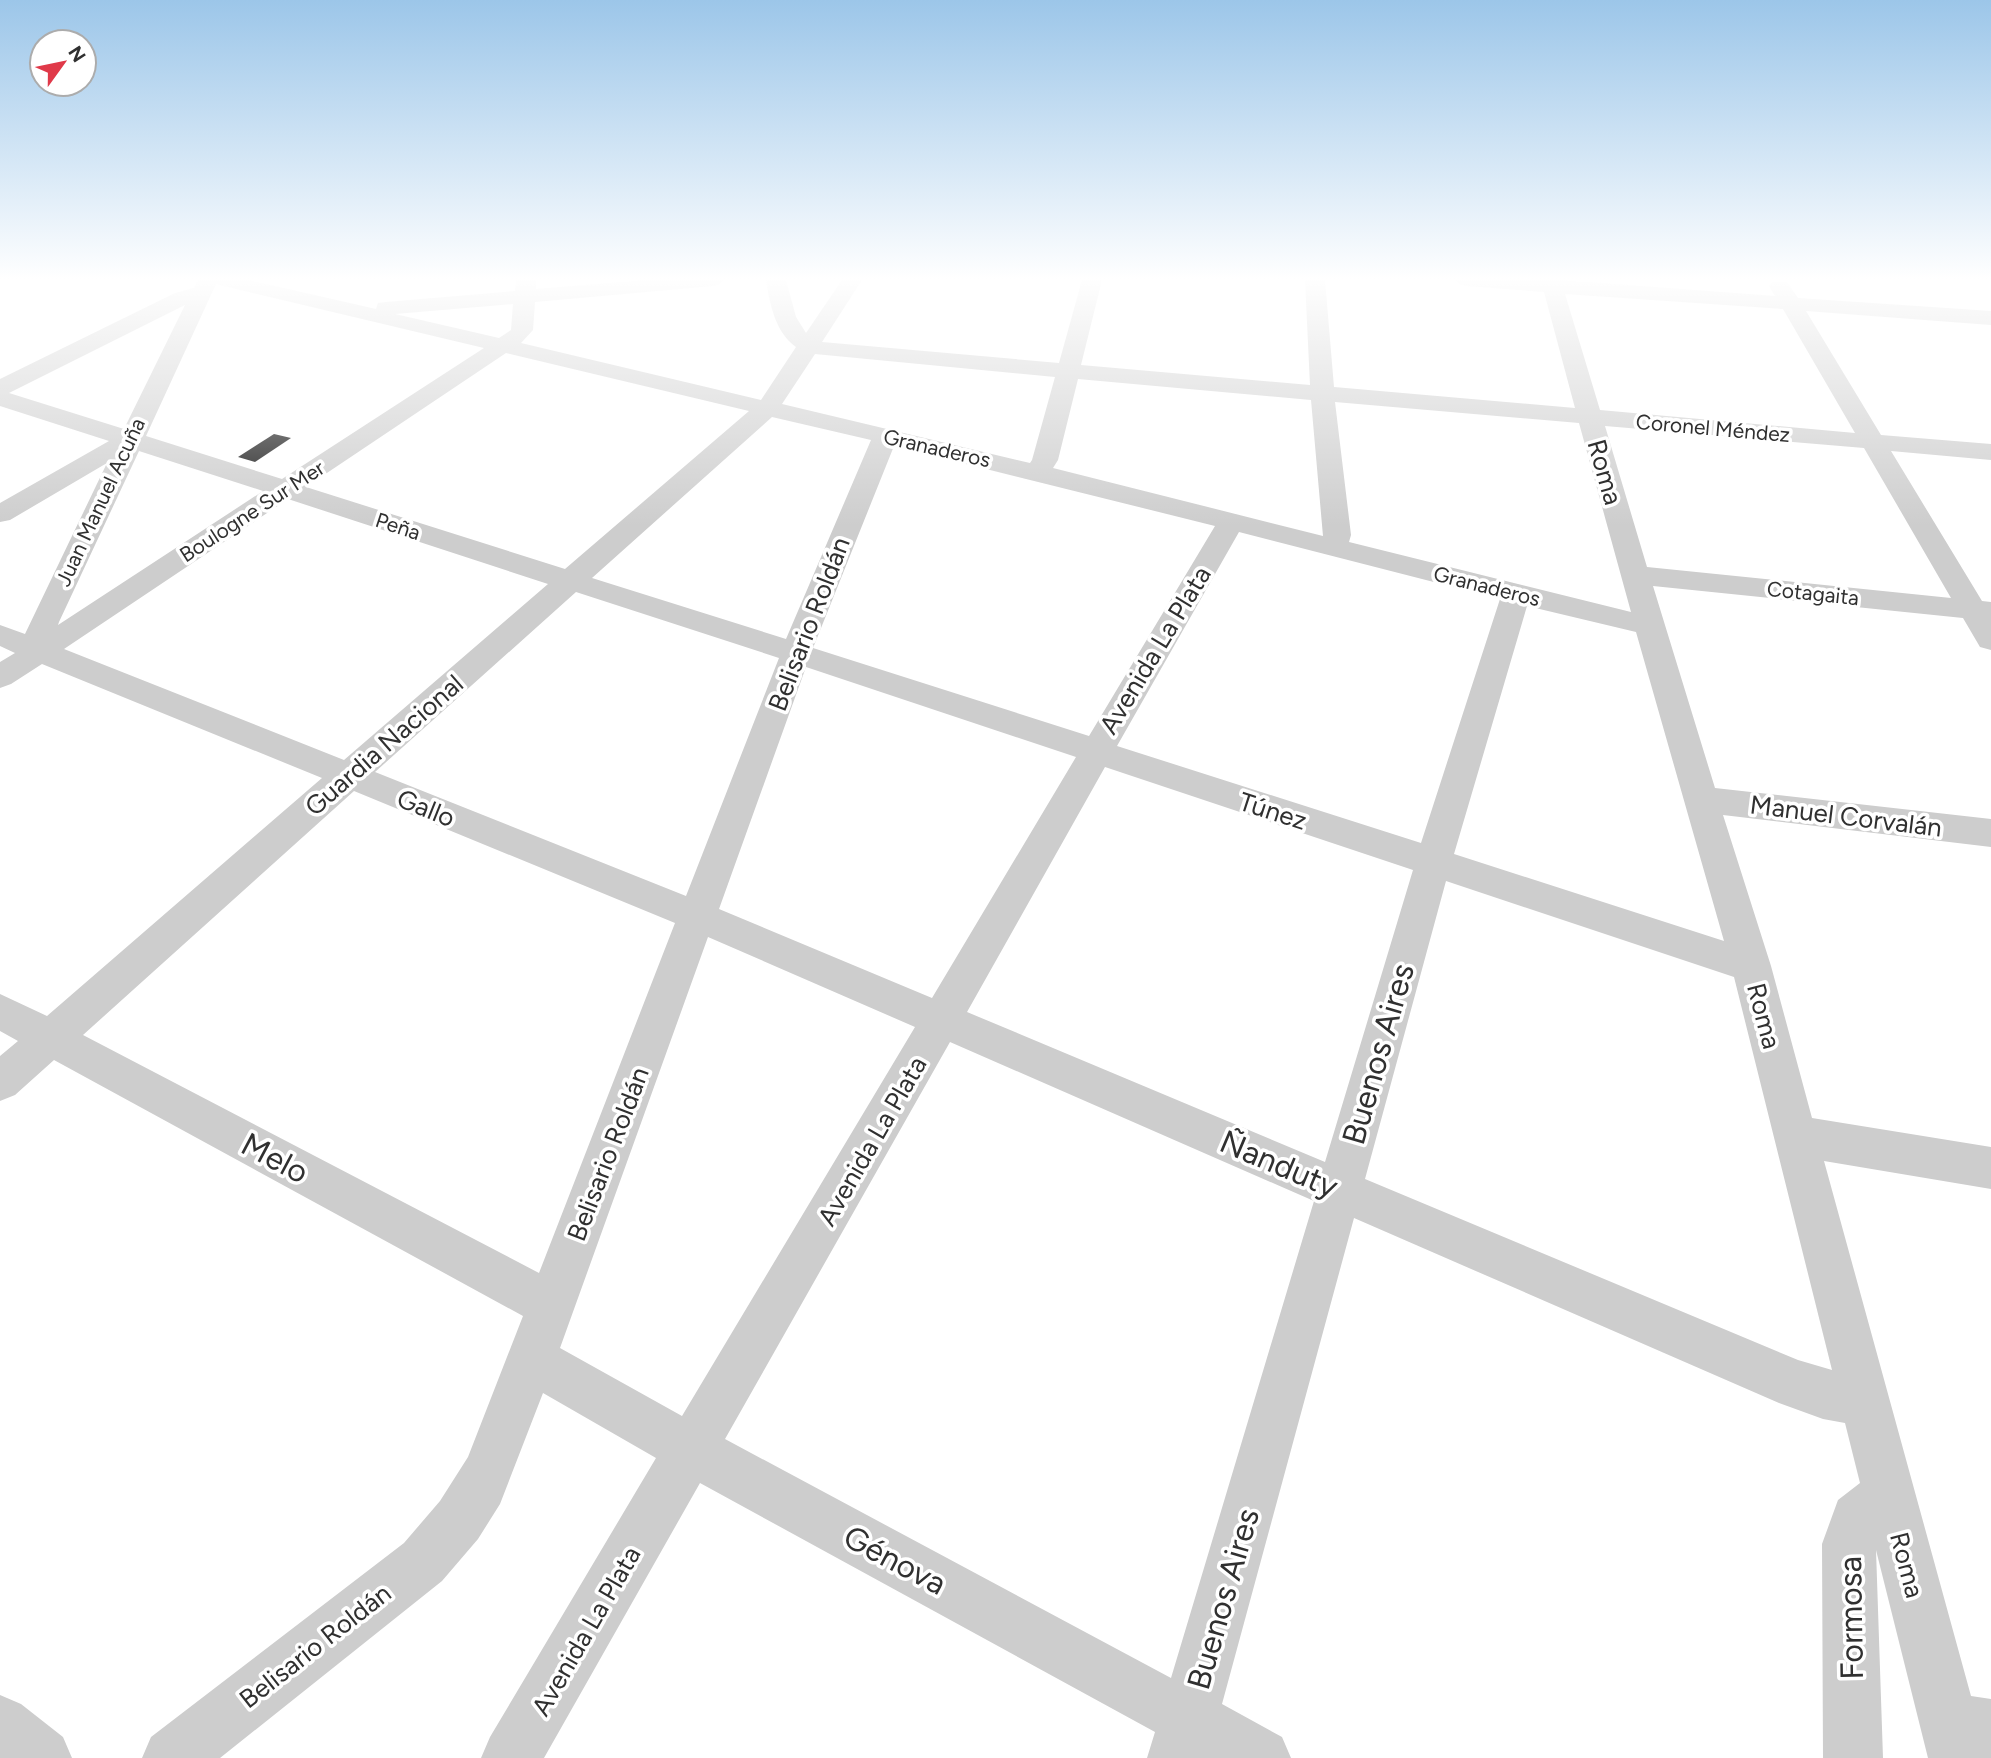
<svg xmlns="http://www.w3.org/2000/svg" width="1991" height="1758" viewBox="0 0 1991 1758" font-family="Figtree,sans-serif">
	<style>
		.building { fill: #171717 }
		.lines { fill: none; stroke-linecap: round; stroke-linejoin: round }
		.minor { fill: #cdcdcd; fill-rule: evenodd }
		.labels { text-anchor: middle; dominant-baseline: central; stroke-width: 7; stroke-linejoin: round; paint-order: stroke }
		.far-street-label { font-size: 21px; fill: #303030; stroke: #fff }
		.street-label { font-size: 26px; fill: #303030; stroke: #fff }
		.near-street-label { font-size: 32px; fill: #303030; stroke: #fff }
	</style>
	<rect width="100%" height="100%" fill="#fff"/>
	<path class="building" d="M274,434L291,438L255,462L238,457Z"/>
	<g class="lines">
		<path class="minor" d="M198,280H249L376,309L378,303L386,302L515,291L516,280H536V289L645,280H723L720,284L713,286L535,302L533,330L521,343L761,400L796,347C775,332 770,304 766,280H786L796,317L806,333L842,280H862L822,342L1059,363L1082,280H1102L1081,365L1310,385L1305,280H1325L1334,387L1575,408L1544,292L1466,286L1459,284L1456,280H1561L1775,296L1769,286L1773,282H1787L1798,298L1991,311V325L1806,311L1881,435L1991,444V460L1891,451L1982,601L1991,602V650L1980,647L1963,618L1653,586L1715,788L1991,819V847L1723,815L1771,966L1812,1118L1991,1147V1189L1824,1161L1971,1696L1991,1699V1758H1928L1876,1550L1883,1758H1823L1822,1544L1838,1500L1860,1483L1845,1423L1823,1419L1779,1403L1354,1218L1222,1704L1282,1737L1291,1758H1147L1155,1732L700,1483L544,1758H481L490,1737L656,1458L543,1393L500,1504L478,1539L442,1581L220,1758H142L151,1737L404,1543L440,1501L468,1457L523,1316L54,1060L15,1095L0,1101V1056L18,1041L0,1031V994L47,1016L322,778L42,664L11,684L0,688V662L15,653L0,646V625L25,634L107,463L10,520L0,522V503L109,441L0,406V379L175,293L194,288ZM216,284L224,286L484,348L282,479L146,436ZM1565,294L1783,309L1855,433L1600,410ZM513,304L511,330L499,338L395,314ZM185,305L124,429L9,393ZM506,353L749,411L565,569L306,487ZM815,354L1055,377L1032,460L1030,463L782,404ZM1078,379L1311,400L1323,536L1053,468L1058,460ZM1335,402L1579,423L1631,612L1349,542L1351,535ZM772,417L871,440L786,639L592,578ZM1605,426L1864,448L1951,598L1647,567ZM894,446L1215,526L1089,736L813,648ZM139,451L263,491L58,625L59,622ZM288,499L548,584L344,760L64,649ZM1239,532L1500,599L1421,843L1117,746ZM576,592L779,658L686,896L375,772ZM1527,606L1636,632L1724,941L1454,854ZM806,667L1076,757L932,998L719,909ZM1105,767L1413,870L1325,1162L967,1012ZM354,791L675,923L539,1273L83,1035ZM1446,881L1734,977L1832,1370L1798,1360L1365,1179ZM708,937L915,1027L682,1416L560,1348ZM950,1042L1314,1201L1171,1678L725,1439Z
			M0,1695L21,1704L63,1737L72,1758H0Z"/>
	</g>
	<linearGradient id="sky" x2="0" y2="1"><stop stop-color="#9cc6e9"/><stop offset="0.53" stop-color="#fff"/><stop offset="1" stop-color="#fff" stop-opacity="0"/></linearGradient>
	<rect width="1991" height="526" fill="url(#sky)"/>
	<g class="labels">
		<g class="far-street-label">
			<text transform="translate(1713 428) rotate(5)">Coronel Méndez</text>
			<text transform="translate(937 448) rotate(13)">Granaderos</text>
			<text transform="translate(100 502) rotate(-65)">Juan Manuel Acuña</text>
			<text transform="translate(252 511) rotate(-33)">Boulogne Sur Mer</text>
			<text transform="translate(398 526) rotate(18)">Peña</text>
			<text transform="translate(1487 586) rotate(14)">Granaderos</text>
			<text transform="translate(1813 593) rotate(6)">Cotagaita</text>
		</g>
		<g class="street-label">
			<text transform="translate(1605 472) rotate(74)">Roma</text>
			<text transform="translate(809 624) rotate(-69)">Belisario Roldán</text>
			<text transform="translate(1155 650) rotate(-59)">Avenida La Plata</text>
			<text transform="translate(384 745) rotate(-41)">Guardia Nacional</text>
			<text transform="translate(426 808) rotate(22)">Gallo</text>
			<text transform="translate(1273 811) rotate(18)">Túnez</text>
			<text transform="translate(1846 816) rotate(7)">Manuel Corvalán</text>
			<text transform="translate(1764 1016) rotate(75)">Roma</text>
			<text transform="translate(872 1141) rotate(-60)">Avenida La Plata</text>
			<text transform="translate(608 1154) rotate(-69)">Belisario Roldán</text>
			<text transform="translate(1907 1565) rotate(75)">Roma</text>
			<text transform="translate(586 1631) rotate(-60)">Avenida La Plata</text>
			<text transform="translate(315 1646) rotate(-38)">Belisario Roldán</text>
		</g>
		<g class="near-street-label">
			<text transform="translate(1378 1054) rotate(-74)">Buenos Aires</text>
			<text transform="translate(275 1158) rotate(28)">Melo</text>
			<text transform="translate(1279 1164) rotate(23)">Ñanduty</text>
			<text transform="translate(895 1560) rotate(28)">Génova</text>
			<text transform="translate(1223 1599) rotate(-74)">Buenos Aires</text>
			<text transform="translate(1851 1618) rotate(-91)">Formosa</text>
		</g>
	</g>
	<g transform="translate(63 63) rotate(57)"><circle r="33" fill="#ffffff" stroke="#acacac" stroke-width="2"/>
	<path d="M0-5L12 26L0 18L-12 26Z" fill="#e03949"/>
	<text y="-10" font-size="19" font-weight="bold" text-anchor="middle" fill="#303030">N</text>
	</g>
</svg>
